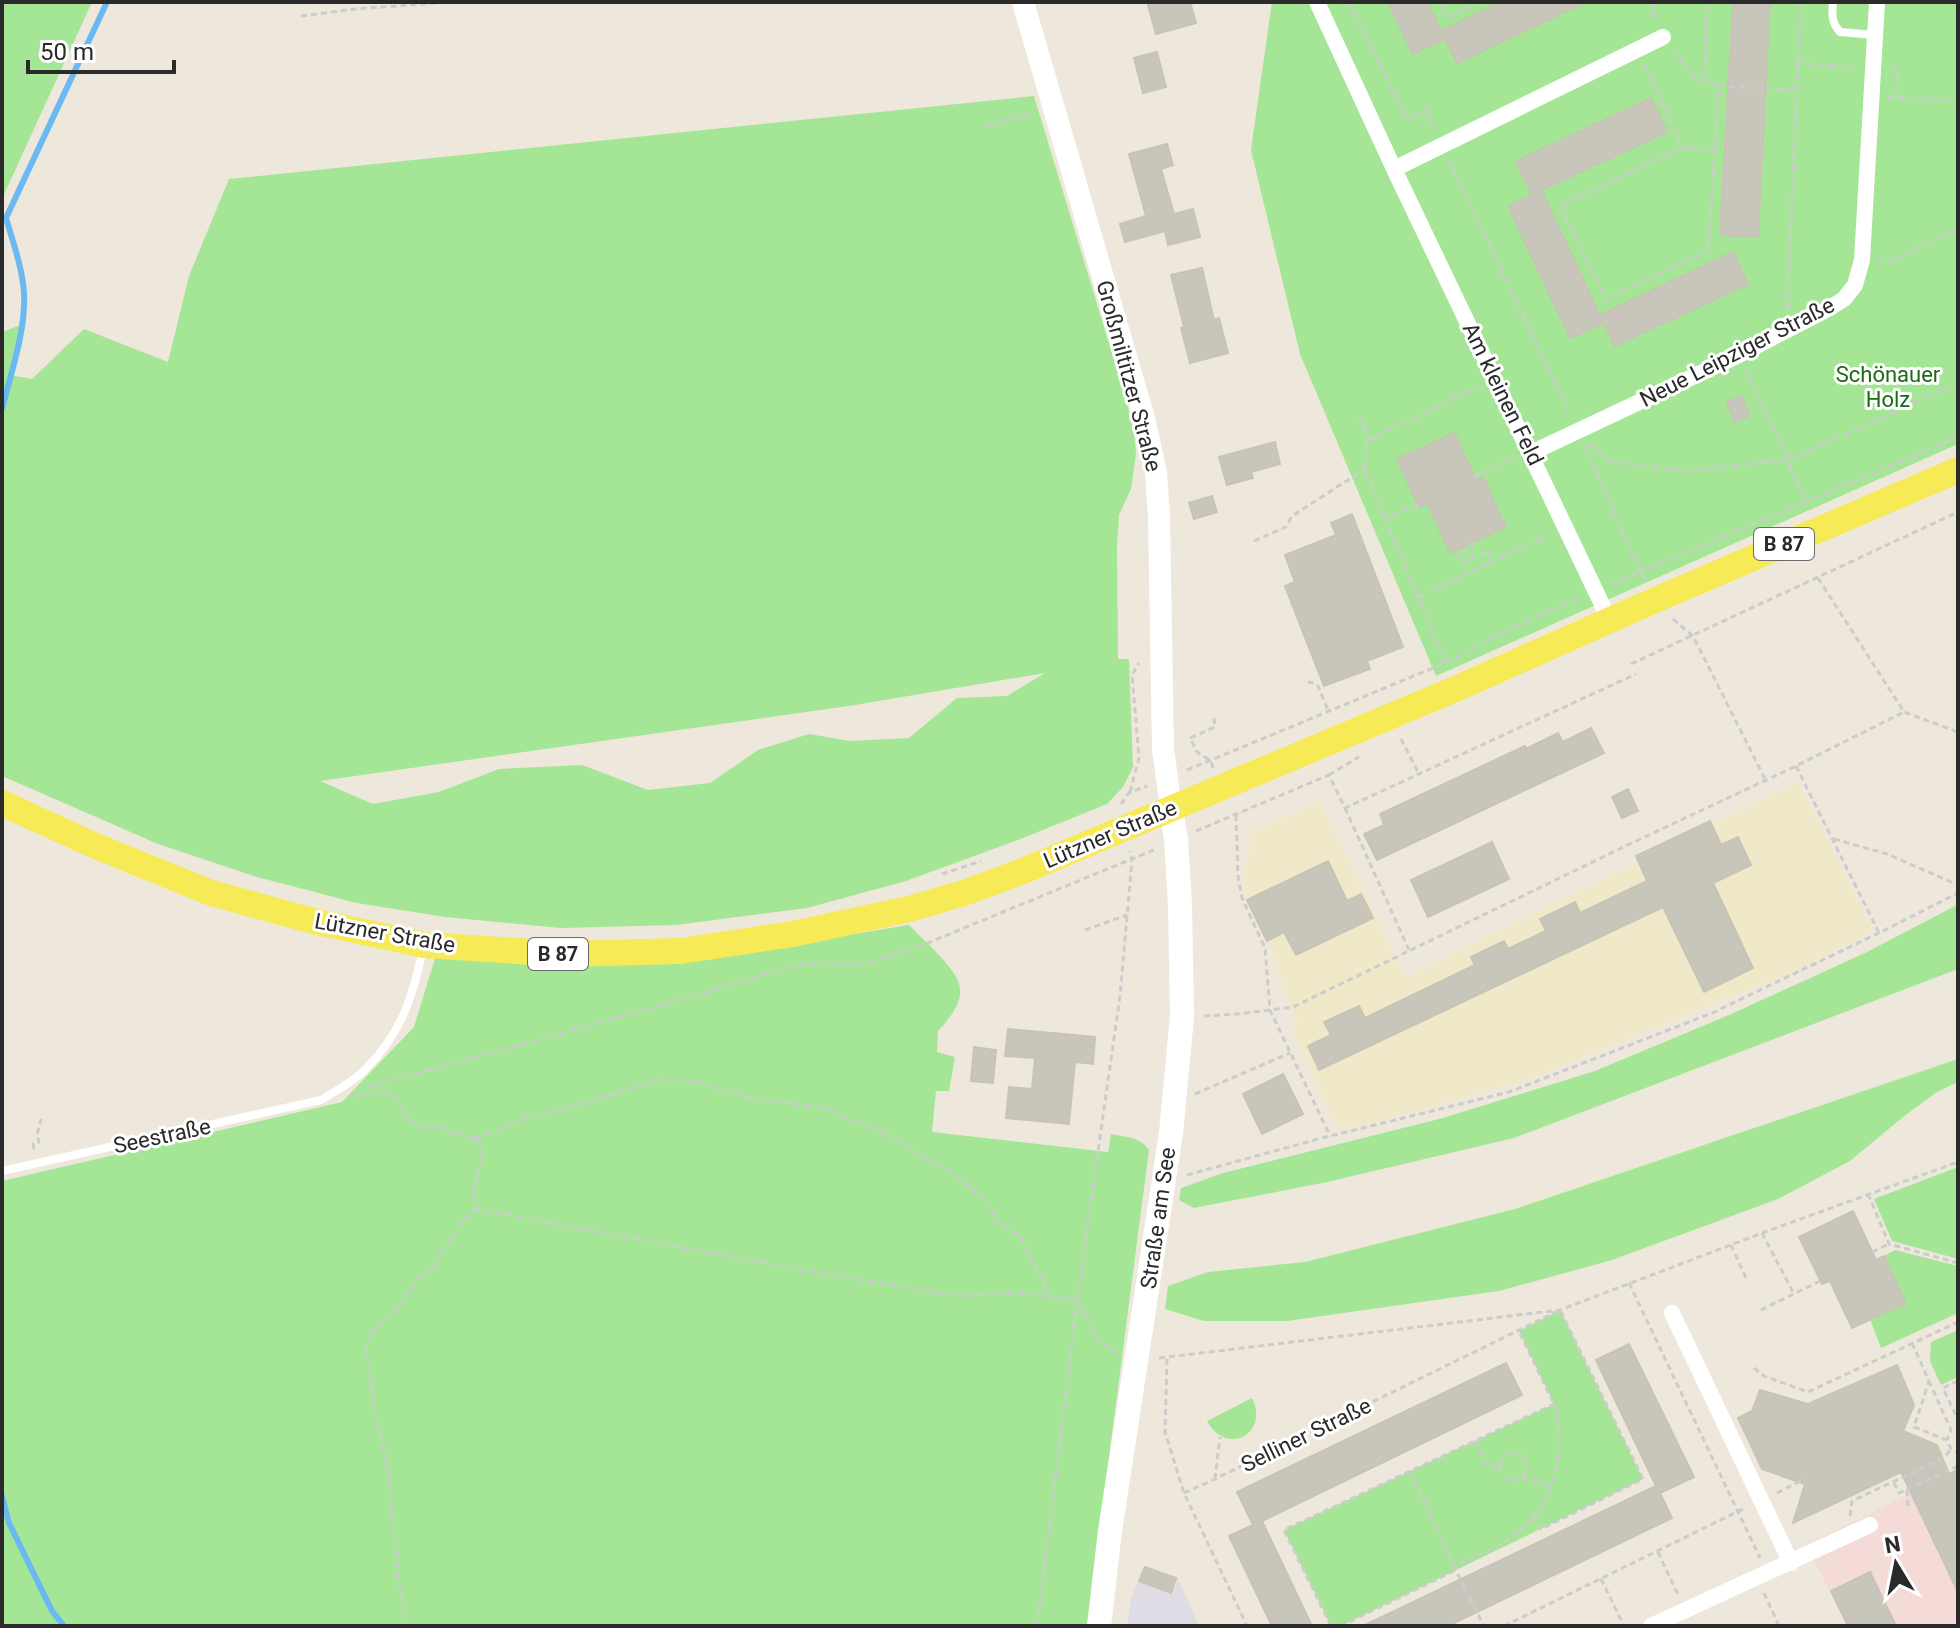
<svg xmlns="http://www.w3.org/2000/svg" width="1960" height="1628" viewBox="0 0 1960 1628" font-family="Roboto,sans-serif">
	<style>
		.industrial { fill: #e0dce5 }
		.education { fill: #efe9ca }
		.medical { fill: #f4dbd8 }
		.green { fill: #a4e695; fill-rule: evenodd }
		.lines { fill: none; stroke-linecap: round; stroke-linejoin: round }
		.stream { stroke: #6ab9f3; stroke-width: 6 }
		.building { fill: #c8c5bb; stroke: #c8c4b5; stroke-width: 2 }
		.path { stroke: #ccc; stroke-width: 3; stroke-dasharray: 6 4; stroke-linecap: butt }
		.service { stroke: #fff; stroke-width: 8 }
		.minor { stroke: #fff; stroke-width: 16 }
		.tertiary { stroke: #fff; stroke-width: 22 }
		.secondary { stroke: #fff; stroke-width: 24 }
		.primary { stroke: #f6ea57; stroke-width: 26 }
		.labels { text-anchor: middle; dominant-baseline: central; stroke-width: 6; stroke-linejoin: round; paint-order: stroke }
		.shield { fill: #fff; stroke: #6a6a6a; stroke-width: 2 }
		.shield-label { font-size: 20px; font-weight: bold; fill: #2a2a2a }
		.street-label { font-size: 22px; fill: #2a2a2a; stroke: #fff }
		.park-label { font-size: 22px; fill: #1b6a17; stroke: #fff }
	</style>
	<rect width="100%" height="100%" fill="#ede8db"/>
	<path class="industrial" d="M1145,1566L1177,1577L1199,1626H1127L1131,1598Z"/>
	<path class="education" d="M1798,782L1873,931L1826,956L1819,957L1815,963L1527,1080L1451,1101L1447,1100L1443,1103L1377,1122L1340,1129L1333,1121L1293,1030L1297,1023L1267,941L1247,900L1241,878L1248,859L1250,832L1321,802L1405,977L1638,862L1636,856L1710,821L1712,823Z"/>
	<path class="medical" d="M1958,1470V1626H1848L1806,1545Z"/>
	<path class="green" d="M2,2H92L2,199Z
		M1272,2H1958V444L1436,676L1300,354L1251,150Z
		M1034,96L1124,393L1134,429L1136,454L1131,489L1119,515L1117,547L1118,659H1129L1133,767L1123,787L1107,804L1018,840L906,881L807,908L676,925L561,928L445,917L357,903L257,877L158,844L2,776V332L26,323L10,375L32,379L84,329L168,362L189,276L229,179ZM1045,673L1007,696L957,698L909,738L850,741L809,734L758,750L710,783L648,790L582,765L499,769L439,792L373,804L320,781L855,705Z
		M1957,905L1958,969L1514,1138L1327,1182L1194,1208L1179,1200L1181,1188L1223,1173L1443,1118L1595,1071L1729,1015L1867,952Z
		M909,925C922,939 958,969 960,988C962,1004 948,1020 938,1031L937,1052L955,1057L949,1091H936L932,1132L1108,1152L1111,1134C1125,1137 1141,1137 1149,1150L1087,1626H2V1181L342,1102L414,1027L436,955L794,944Z
		M1958,1059V1082L1937,1092L1903,1117L1850,1161L1778,1199L1612,1260L1499,1291L1287,1321H1204L1165,1309L1168,1286L1208,1272L1305,1262L1515,1209Z
		M1958,1167V1259L1892,1241L1874,1199Z
		M1895,1250L1958,1266V1313L1881,1348L1870,1319L1905,1302L1884,1256Z
		M1560,1310L1643,1479L1341,1626H1331L1284,1530L1554,1404L1519,1331Z
		M1958,1330V1377L1941,1385L1930,1361L1931,1342Z
		M1252,1398C1270,1434 1226,1457 1207,1421Z"/>
	<g class="lines">
		<path class="stream" d="M2,409C11,372 26,331 24,292C22,267 13,242 6,218L107,2
			M2,1496L9,1523L52,1611L64,1626"/>
	</g>
	<path class="building" d="M1147,2H1190L1196,23L1156,34Z
		M1388,2H1427L1445,39L1413,54Z
		M1501,2H1586L1457,63L1441,31Z
		M1733,2H1770L1758,237L1720,235Z
		M1157,52L1166,87L1143,93L1134,58Z
		M1651,98L1667,132L1541,190L1600,315L1733,252L1748,284L1615,346L1604,323L1570,338L1508,206L1532,195L1516,161Z
		M1167,144L1173,165L1161,169L1174,214L1193,209L1200,237L1168,245L1165,231L1125,242L1120,224L1146,216L1129,154Z
		M1202,268L1214,320L1219,318L1228,353L1190,363L1181,328L1184,327L1171,275Z
		M1741,396L1750,415L1735,422L1726,402Z
		M1454,433L1476,480L1483,477L1506,527L1450,553L1428,504L1419,507L1397,459Z
		M1275,442L1280,464L1251,472L1253,478L1227,485L1219,457Z
		M1212,496L1217,512L1194,519L1189,503Z
		M1352,514L1403,647L1367,661L1370,669L1324,686L1285,586L1295,582L1285,555L1336,535L1331,523Z
		M1591,728L1604,753L1377,860L1364,834L1384,825L1380,814L1525,746L1526,749L1558,733L1563,742Z
		M1628,789L1638,811L1622,818L1612,797Z
		M1710,821L1721,845L1738,837L1751,865L1713,883L1753,968L1704,992L1663,907L1319,1070L1308,1046L1331,1035L1324,1022L1359,1006L1365,1018L1475,965L1471,957L1504,941L1508,949L1546,931L1540,919L1575,902L1580,913L1647,881L1636,856Z
		M1492,842L1509,879L1428,917L1411,880Z
		M1328,861L1347,901L1361,894L1373,918L1296,955L1284,932L1267,941L1247,900Z
		M1008,1029L1095,1037L1093,1064L1075,1062L1069,1124L1006,1118L1009,1087L1032,1089L1035,1058L1005,1056Z
		M974,1047L996,1050L993,1083L971,1081Z
		M1283,1074L1303,1114L1262,1134L1243,1094Z
		M1853,1211L1876,1260L1884,1256L1906,1303L1852,1328L1830,1281L1822,1284L1799,1237Z
		M1629,1344L1694,1477L1660,1493L1672,1518L1448,1626H1363L1656,1486L1596,1360Z
		M1506,1363L1522,1395L1262,1521L1312,1626H1272L1229,1536L1253,1525L1237,1492Z
		M1897,1365L1914,1405L1903,1431L1937,1445L1949,1474L1958,1470V1592L1901,1472L1793,1523L1805,1484L1762,1469L1738,1418L1752,1411L1760,1390L1808,1404Z
		M1145,1567L1176,1578L1171,1593L1139,1581Z
		M1870,1572L1896,1626H1848L1831,1591Z"/>
	<g class="lines">
		<path class="path" d="M1349,2L1407,120L1426,110L1434,129
			M1440,2L1447,18L1480,2
			M1654,2L1652,9L1656,20
			M301,16L355,9L451,2
			M1673,51C1678,57 1683,66 1690,72C1705,87 1727,86 1747,88
			M1798,63L1854,67
			M1644,64L1683,147
			M1891,70H1897L1896,96
			M1704,82L1707,2
			M1757,88L1797,90
			M1888,97L1958,101
			M984,127L1034,112
			M1715,150L1683,147L1560,206L1606,299L1708,251L1715,150L1718,86
			M1449,161L1570,414
			M1878,261H1891L1958,228
			M1787,310L1801,2
			M1746,371L1788,460L1958,383
			M1359,417L1367,435V441
			M1591,443L1608,461L1683,471L1788,460L1806,503
			M1585,446L1645,582
			M1474,477L1514,458
			M1385,519L1418,504
			M1254,541L1286,527L1292,516L1365,469
			M1471,543L1473,547L1458,554L1462,563L1487,551L1492,561
			M1818,578L1904,712L1958,732
			M1612,584L1958,437
			M1418,597L1548,535
			M1673,619L1693,636L1766,781
			M1445,663L1365,469L1367,441L1480,386
			M1631,664L1958,512
			M1308,682L1317,684L1329,712
			M1401,739L1419,774
			M1796,766L1879,933
			M1213,768L1211,761L1197,752L1190,738L1215,727L1214,718
			M1187,770L1445,663L1537,616L1579,598
			M1329,775L1359,757
			M1130,792L1139,758L1132,675L1139,663
			M1121,804L1129,793L1147,786
			M1345,808L1409,950
			M1236,815L1238,877L1242,898L1265,948L1270,1010L1330,1136
			M1196,831L1329,775L1345,808L1636,674
			M1834,839L1887,854L1958,885
			M942,874L981,861
			M1085,930L1127,915
			M1204,1016L1237,1014L1293,1007L1634,842L1796,766L1904,712
			M367,1087L631,1014L801,964H866L930,942L1156,849
			M1195,1094L1290,1053
			M353,1097L377,1092L395,1096L407,1119L416,1122L418,1127L425,1128L430,1125L437,1128L443,1126L450,1133L476,1138L482,1148L480,1166L473,1192L476,1209L462,1221L454,1237L442,1249L436,1265L419,1278L391,1316L371,1330L366,1348L375,1411L389,1475L393,1532L398,1552L397,1573L407,1626
			M476,1138L528,1118L569,1108L657,1080L694,1081L748,1097L823,1108L897,1138L912,1150L949,1171L981,1196L997,1220L1021,1237L1050,1297
			M34,1149L33,1144L39,1142L37,1135L41,1119
			M1187,1175L1322,1138L1509,1092L1712,1013L1879,933L1958,893
			M1868,1194L1889,1244L1958,1263
			M476,1209L792,1268L958,1296L1017,1293L1077,1300L1097,1339L1117,1354
			M1762,1233L1794,1294
			M1731,1245L1746,1278
			M1872,1252L1889,1244
			M1629,1283L1760,1558
			M1761,1310L1820,1281
			M1912,1343L1929,1381L1914,1427L1947,1440L1951,1449L1958,1452
			M1159,1358L1560,1310L1762,1233L1958,1162
			M1167,1359L1165,1432L1184,1493L1247,1626
			M1754,1368L1764,1376L1808,1392L1958,1322
			M1929,1381L1951,1430L1947,1440
			M1958,1381L1943,1388L1958,1420
			M1475,1441L1485,1462L1500,1469
			M1499 1466a14 14 0 1 1 28 0a14 14 0 1 1-28 0Z
			M1410,1471L1454,1566
			M1522,1478L1549,1485
			M1215,1479L1220,1437
			M1894,1483L1899,1493L1958,1466
			M1907,1490L1908,1508
			M1184,1493L1215,1479L1560,1310L1643,1479L1541,1529L1534,1515
			M1777,1493L1804,1479
			M1850,1516L1852,1501L1944,1458L1951,1449
			M1658,1552L1678,1595
			M1601,1579L1624,1626
			M1465,1588L1454,1567C1475,1557 1497,1548 1515,1535C1555,1506 1567,1448 1554,1404L1519,1331
			M1764,1593L1779,1626
			M1469,1597L1484,1626
			M1037,1626L1077,1300L1120,996L1132,860L1130,851
			M1331,1626L1284,1530L1554,1404
			M1341,1626L1456,1570
			M1504,1626L1745,1508"/>
		<path class="service" d="M1833,2C1832,14 1831,22 1840,32L1875,35
			M2,1171L321,1100C335,1091 351,1083 363,1072C401,1034 412,1000 423,949"/>
		<path class="minor" d="M1317,2L1394,169L1609,619
			M1394,169L1663,37
			M1531,453L1739,355L1828,309L1844,299L1855,285L1862,260L1877,2
			M1672,1313L1791,1563
			M1651,1626L1870,1525"/>
		<path class="tertiary" d="M1023,2L1145,422L1156,473L1159,516L1163,749L1171,808"/>
		<path class="secondary" d="M1099,1626L1110,1531L1171,1133L1182,1017L1180,905L1176,840L1171,808"/>
		<path class="primary" d="M2,803L91,844L211,893L313,921L424,945L564,954L681,951L793,934L909,909L967,892L1023,871L1460,687L1653,601L1958,470"/>
	</g>
	<g class="labels">
		<g class="shield">
			<rect x="1754" y="528" width="60" height="32" rx="6"/>
			<rect x="528" y="938" width="60" height="32" rx="6"/>
		</g>
		<g class="shield-label">
			<text x="1784" y="544">B 87</text>
			<text x="558" y="954">B 87</text>
		</g>
		<g class="street-label">
			<text transform="translate(1737 352) rotate(-27)">Neue Leipziger Straße</text>
			<text transform="translate(1129 376) rotate(75)">Großmiltitzer Straße</text>
			<text transform="translate(1503 394) rotate(64)">Am kleinen Feld</text>
			<text transform="translate(1110 834) rotate(-23)">Lützner Straße</text>
			<text transform="translate(385 933) rotate(10)">Lützner Straße</text>
			<text transform="translate(162 1136) rotate(-12)">Seestraße</text>
			<text transform="translate(1158 1218) rotate(-82)">Straße am See</text>
			<text transform="translate(1306 1435) rotate(-26)">Selliner Straße</text>
		</g>
		<g class="park-label">
			<text x="1888" y="374">Schönauer<tspan x="1888" dy="25">Holz</tspan></text>
		</g>
	</g>
	<rect width="1960" height="1628" fill="none" stroke="#2a2a2a" stroke-width="8"/>
	<g transform="translate(1896 1564) rotate(350)" stroke="#ffffff" stroke-width="6" paint-order="stroke">
	<path d="M0-6L14 30L0 20L-14 30Z" fill="#2a2a2a"/>
	<text y="-12" font-size="22" font-weight="bold" text-anchor="middle" fill="#2a2a2a">N</text>
	</g>
	<path d="M28 60v12h146v-12" fill="none" stroke="#2a2a2a" stroke-width="4"/>
	<text x="40" y="60" font-size="24" fill="#2a2a2a" stroke="#ffffff" stroke-width="6" paint-order="stroke">50 m</text>
</svg>
